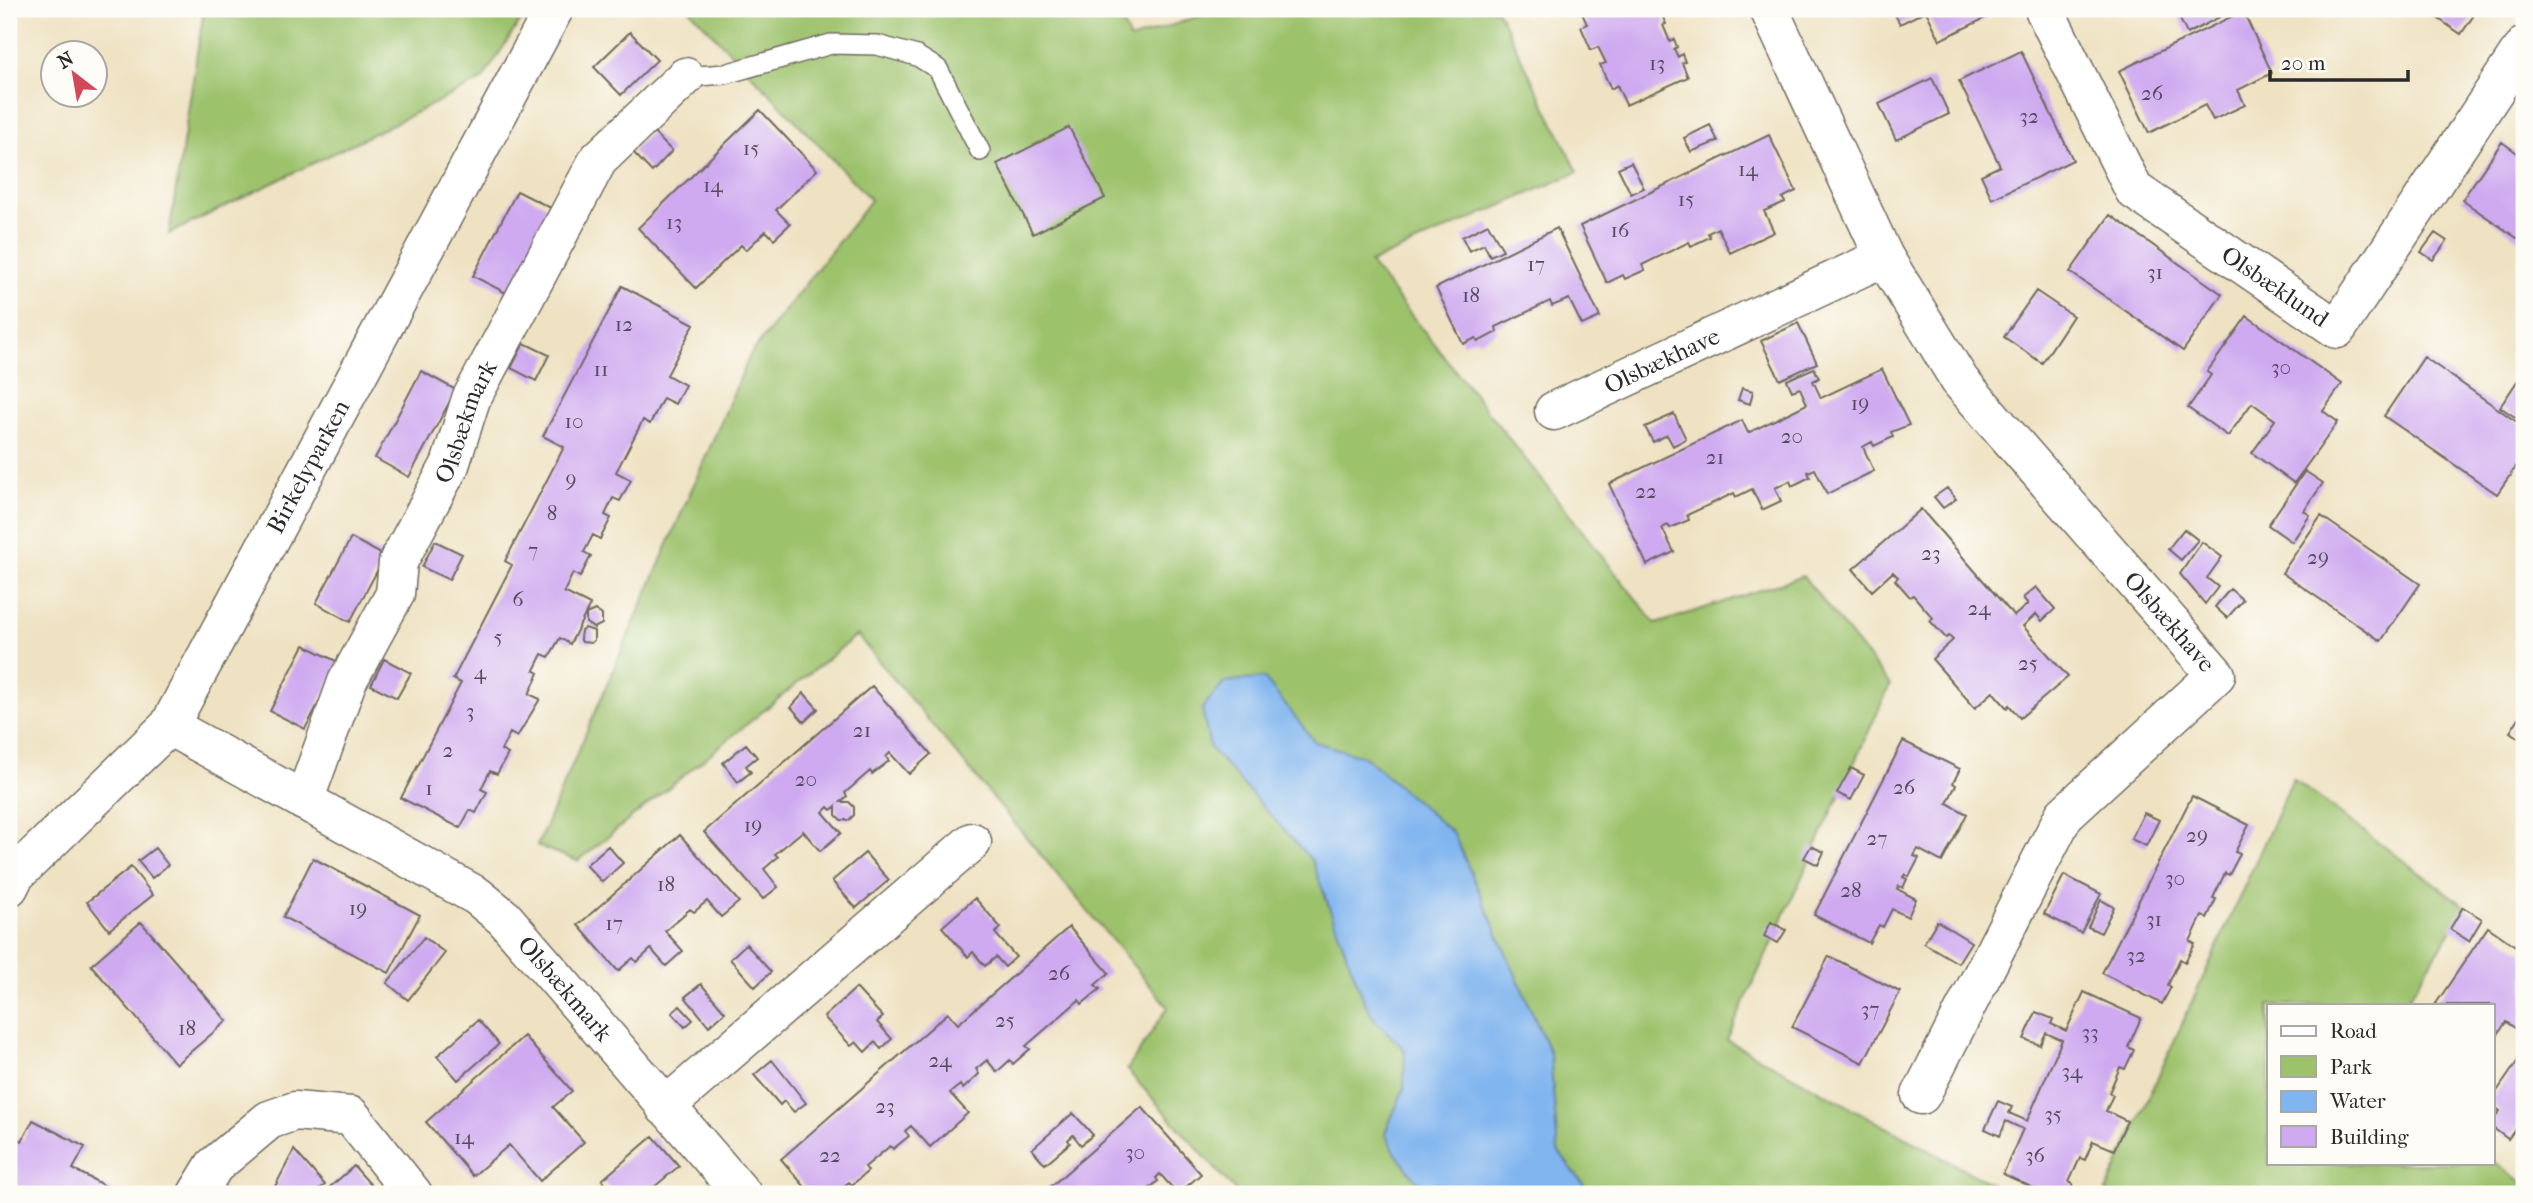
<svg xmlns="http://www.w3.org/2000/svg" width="2533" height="1203" viewBox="0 0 2533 1203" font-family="'IM FELL French Canon',serif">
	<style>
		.green { fill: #9dc26c; stroke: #64764c; stroke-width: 2 }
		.water { fill: #81b5ef; stroke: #56708d; stroke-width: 2 }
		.building { fill: #cfaaf0 }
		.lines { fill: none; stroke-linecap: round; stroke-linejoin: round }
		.service-casing { stroke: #706b60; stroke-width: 22 }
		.minor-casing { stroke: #706b60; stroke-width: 41 }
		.service { stroke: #fff; stroke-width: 19 }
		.minor { stroke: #fff; stroke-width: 38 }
		.labels { text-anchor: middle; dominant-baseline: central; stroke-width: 6; stroke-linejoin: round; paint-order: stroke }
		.number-label { font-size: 21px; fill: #544b5c }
		.street-label { font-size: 24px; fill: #2b2b2b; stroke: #fdfcf7 }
	</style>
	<rect width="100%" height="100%" fill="#fdfcf7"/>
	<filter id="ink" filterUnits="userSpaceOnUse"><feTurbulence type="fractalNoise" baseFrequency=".0143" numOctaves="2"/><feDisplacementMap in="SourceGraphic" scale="14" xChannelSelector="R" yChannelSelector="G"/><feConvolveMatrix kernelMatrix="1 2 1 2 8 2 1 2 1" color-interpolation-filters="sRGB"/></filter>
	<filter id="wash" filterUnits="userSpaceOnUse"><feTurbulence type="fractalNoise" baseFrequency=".00686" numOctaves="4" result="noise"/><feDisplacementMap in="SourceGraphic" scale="28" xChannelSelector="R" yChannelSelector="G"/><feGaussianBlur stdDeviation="1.57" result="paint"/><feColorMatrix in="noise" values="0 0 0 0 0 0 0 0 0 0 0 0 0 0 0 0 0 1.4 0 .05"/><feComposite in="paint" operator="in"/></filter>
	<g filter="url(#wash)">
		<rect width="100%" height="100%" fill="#efe2c2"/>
		<path class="green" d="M204,9H528L482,80L169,234Z
			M689,9H1116L1130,40L1219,9H1497L1578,172L1370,263L1656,624L1803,576L1890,685L1727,1040L2009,1194H1238L1127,1070L1168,1007L857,635L578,861L537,846L750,355L871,200Z
			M2293,779L2466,907L2404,1005H2269V1163H2493V1161L2524,1183V1194H2105Z"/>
		<path class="water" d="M1264,678L1315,742L1365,757L1454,834L1550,1053L1558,1151L1591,1194H1427L1396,1154L1385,1133L1404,1088L1405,1050L1375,1020L1364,1001L1312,861L1210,748L1202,708L1225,682Z"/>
		<g id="blocks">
			<path class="building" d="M1580,9H1654L1658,17L1662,15L1666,24L1663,25L1670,42L1674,39L1677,47L1674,49L1678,57L1682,54L1685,62L1682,63L1688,77L1626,105L1617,85L1611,89L1600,65L1606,63L1598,47L1591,50L1581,27L1587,24Z
				M1892,9H2004L1940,40L1926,11L1900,24Z
				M2175,9H2235L2187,34Z
				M2424,9H2478L2461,34Z
				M2243,11L2272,73L2238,90L2245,105L2213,120L2205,105L2149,133L2119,71Z
				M630,32L657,60L621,95L594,67Z
				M2021,51L2073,160L1992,199L1981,175L2000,166L1959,81Z
				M1932,78L1949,114L1896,140L1879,104Z
				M760,110L817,170L776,210L790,224L774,239L766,231L746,250L741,245L696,288L638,228Z
				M1710,125L1718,141L1691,152L1684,138Z
				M1069,127L1105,198L1033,234L997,164Z
				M652,131L672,151L652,172L632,151Z
				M1769,135L1796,191L1782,198L1785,202L1764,211L1774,232L1730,253L1718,228L1708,233L1710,237L1691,246L1689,242L1642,265L1645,270L1625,279L1623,275L1607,283L1580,226Z
				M2502,142L2524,158V243L2462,200Z
				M1631,162L1644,188L1631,194L1618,168Z
				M517,191L553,209L508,294L473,276Z
				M2110,215L2222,294L2183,351L2070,272Z
				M1488,224L1503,250L1490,256L1484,244L1469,251L1462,237Z
				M1557,228L1600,317L1582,325L1569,299L1552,306L1550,301L1496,327L1497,332L1478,342L1476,338L1463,344L1436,288Z
				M2435,233L2447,241L2433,260L2421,252Z
				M622,286L694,324L667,375L685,385L675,404L663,398L650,424L643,420L616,472L631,480L620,501L613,498L605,515L611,518L600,539L593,535L584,552L591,556L580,577L573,573L564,592L590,605L570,644L560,638L549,657L542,654L534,670L539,673L529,694L540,699L517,737L510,733L501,750L508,754L497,774L490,771L481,789L487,792L476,813L470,810L460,828L401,798L461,683L453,679L512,565L505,561L564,447L543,436Z
				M2036,291L2073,316L2042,363L2004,337Z
				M2247,316L2342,384L2323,411L2338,422L2294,483L2252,453L2275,420L2252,403L2228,436L2188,408L2211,375L2207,372Z
				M1798,323L1817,363L1780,380L1761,341Z
				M524,343L549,355L536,381L511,368Z
				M2424,357L2524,427V455L2497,494L2384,416Z
				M1814,368L1819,378L1813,381L1821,398L1882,369L1909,425L1891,432L1893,437L1874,446L1872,442L1863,447L1874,471L1827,494L1815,469L1808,472L1810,477L1792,486L1790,481L1775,488L1781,501L1762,510L1752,489L1736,497L1734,493L1687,515L1689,520L1670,528L1668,525L1662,528L1674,552L1647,565L1609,484L1742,420L1748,433L1807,404L1800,388L1792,391L1787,380Z
				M421,371L456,390L409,477L375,458Z
				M2518,380L2524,384V423L2500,407Z
				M1742,388L1753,391L1750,404L1738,400Z
				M1674,414L1686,439L1673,446L1667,435L1653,442L1645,427Z
				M2305,471L2323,483L2304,511L2310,515L2292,542L2268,525Z
				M1947,488L1956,499L1943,508L1934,497Z
				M1921,509L2014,616L2028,604L2023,598L2036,587L2055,609L2042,621L2036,614L2023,626L2068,677L2020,718L2009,705L2007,708L1993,692L1975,708L1932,659L1953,640L1949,636L1946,638L1930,621L1933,618L1913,595L1910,597L1895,580L1898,577L1893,572L1872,591L1853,569Z
				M2321,516L2420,584L2381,641L2282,573Z
				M2184,529L2198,540L2181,560L2168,549Z
				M351,538L385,556L350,622L316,603Z
				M435,541L462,554L449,580L422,567Z
				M2202,542L2222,557L2207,578L2218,587L2205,604L2180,574Z
				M2230,589L2243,600L2227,618L2215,607Z
				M595,610L602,615V624L594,628L586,623V614Z
				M585,628L594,631V640L591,643L582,642L580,638L581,631Z
				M304,645L340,663L305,729L270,711Z
				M384,659L411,673L397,698L371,685Z
				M872,686L931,754L909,774L890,753L886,757L889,761L872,774L870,771L845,793L847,796L841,802H849L854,807V815L849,820H841L836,815V806L831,810L828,807L823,812L841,833L820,851L803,831L775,854L778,857L764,869L778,887L763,899L704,832Z
				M804,693L818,709L804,722L791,707Z
				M2524,710V742L2510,732Z
				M1903,741L1960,769L1953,783L1956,785L1947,803L1967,814L1942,862L1918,849L1914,856L1919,858L1909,877L1905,874L1903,877L1907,879L1903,888L1899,886L1897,889L1916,899L1908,917L1892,909L1883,927L1879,925L1869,943L1814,915Z
				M746,744L757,757L746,766L751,772L738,782L723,763Z
				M1851,768L1864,775L1851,800L1837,793Z
				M2192,796L2249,825L2235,852L2240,854L2229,875L2225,873L2213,898L2216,899L2207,918L2202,916L2190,941L2195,944L2185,962L2180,959L2168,985L2171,987L2162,1004L2102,973Z
				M2144,813L2159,820L2146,846L2131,839Z
				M680,835L739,902L721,917L707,901L694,912L690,909L665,931L683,951L666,966L651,949L637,962L633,958L618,971L578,925Z
				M608,846L623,863L602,882L586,865Z
				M1811,846L1824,852L1818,865L1804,858Z
				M155,848L168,865L152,878L138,861Z
				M865,853L889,880L856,908L832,881Z
				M313,858L420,915L389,973L283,917Z
				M131,867L153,895L109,930L87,902Z
				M2064,875L2101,894L2081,933L2044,914Z
				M975,898L1001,928L995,933L1016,957L1005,967L996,957L985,966L973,952L968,957L942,927Z
				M2101,900L2114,907L2101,933L2088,927Z
				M2463,907L2482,919L2469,941L2450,929Z
				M1937,921L1971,942L1958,963L1924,943Z
				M141,922L227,1021L176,1064L91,965Z
				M1771,922L1786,930L1778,943L1764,936Z
				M1069,927L1109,973L1095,985L1100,989L1082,1004L1079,1000L1026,1046L1030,1049L1013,1064L1010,1060L997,1072L987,1060L976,1069L979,1074L963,1089L960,1085L950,1093L968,1113L930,1147L911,1126L905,1131L909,1136L893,1149L890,1146L865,1167L868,1171L852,1185L849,1182L844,1186L851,1194H811L781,1159L948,1013L958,1024Z
				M2488,927L2524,952V1034L2506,1022L2493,1042V1005H2435Z
				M424,937L445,953L408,1000L387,983Z
				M746,944L771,972L755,987L730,959Z
				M1829,956L1900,992L1863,1063L1792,1027Z
				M701,984L725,1012L709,1026L685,997Z
				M856,988L883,1017L877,1022L892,1039L881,1049L875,1042L865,1052L856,1042L851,1046L824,1017Z
				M2084,992L2141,1018L2128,1047L2134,1050L2125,1069L2120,1067L2109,1093L2113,1095L2106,1111L2127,1121L2114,1150L2093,1141L2085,1160L2080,1158L2069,1182L2073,1184L2069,1194H2047L2003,1174L2023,1129L2006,1121L2000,1136L1985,1129L1998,1101L2012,1107L2009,1113L2027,1121L2062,1040L2046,1033L2040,1045L2024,1039L2036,1012L2053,1019L2051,1024L2066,1031Z
				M680,1006L693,1020L685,1027L672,1013Z
				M478,1020L499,1044L458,1080L437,1056Z
				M524,1036L572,1091L553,1107L584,1142L540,1181L509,1145L473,1176L426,1122Z
				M2524,1052V1138L2517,1133L2522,1126L2519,1124L2508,1139L2493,1128V1114L2496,1116L2500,1111L2493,1106V1097Z
				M772,1060L806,1103L794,1112L784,1101L780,1105L754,1075Z
				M1142,1107L1201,1174L1178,1194L1160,1174L1156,1178L1158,1181L1143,1194H1042Z
				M1073,1113L1093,1135L1081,1145L1073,1135L1068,1140L1070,1143L1045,1164L1032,1149Z
				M33,1120L85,1147L73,1169L120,1194H9V1143L13,1136L22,1141Z
				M653,1136L679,1166L646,1194H614L602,1180Z
				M294,1150L325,1185L314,1194H271Z
				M354,1166L379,1194H322Z"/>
		</g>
	</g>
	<g filter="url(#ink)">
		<use href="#blocks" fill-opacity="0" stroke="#706b60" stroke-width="2"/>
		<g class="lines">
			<g class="service-casing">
				<path id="service" d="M685,77L725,74L831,44L877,45L917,56L938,69L980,151"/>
			</g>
			<g class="minor-casing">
				<g id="minor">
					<path id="s1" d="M1769,9L1884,257L1960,381L2216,675L2064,815L1921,1095"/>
					<path id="s2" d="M2044,9L2134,190L2337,329L2524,46"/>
					<path id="s3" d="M1554,411L1884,257"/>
					<path id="s4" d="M169,726L477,896L504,918L742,1194"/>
					<path id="s5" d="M304,801L347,682L395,594L398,562L450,465L471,399L598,160L685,77"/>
					<path id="s6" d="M9,887L15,875L169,726L554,9"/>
					<path d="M665,1107L972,842"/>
					<path d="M197,1194L214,1166L269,1120L295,1111L351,1116L413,1194"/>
				</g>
			</g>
			<use href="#service" class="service"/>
			<use href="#minor" class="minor"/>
		</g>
	</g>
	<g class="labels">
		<g class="number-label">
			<text x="1657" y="63">13</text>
			<text x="2152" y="93">26</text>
			<text x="2029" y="116">32</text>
			<text x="751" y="148">15</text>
			<text x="1748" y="169">14</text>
			<text x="713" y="185">14</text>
			<text x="1686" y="199">15</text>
			<text x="674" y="222">13</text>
			<text x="1620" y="230">16</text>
			<text x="1536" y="264">17</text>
			<text x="2155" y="272">31</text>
			<text x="1471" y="295">18</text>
			<text x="624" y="324">12</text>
			<text x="2281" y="367">30</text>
			<text x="601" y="369">11</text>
			<text x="1860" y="403">19</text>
			<text x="574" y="421">10</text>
			<text x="1792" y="436">20</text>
			<text x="1715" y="457">21</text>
			<text x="571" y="479">9</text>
			<text x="1646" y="491">22</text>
			<text x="552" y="513">8</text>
			<text x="533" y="550">7</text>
			<text x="1931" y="553">23</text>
			<text x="2318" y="557">29</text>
			<text x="518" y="599">6</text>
			<text x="1979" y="608">24</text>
			<text x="498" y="637">5</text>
			<text x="2028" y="663">25</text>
			<text x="480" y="672">4</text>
			<text x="470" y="711">3</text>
			<text x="862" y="730">21</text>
			<text x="448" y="750">2</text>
			<text x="806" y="779">20</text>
			<text x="1904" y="787">26</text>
			<text x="429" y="788">1</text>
			<text x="753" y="825">19</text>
			<text x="2197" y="835">29</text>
			<text x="1877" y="838">27</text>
			<text x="2175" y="878">30</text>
			<text x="666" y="884">18</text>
			<text x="1851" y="890">28</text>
			<text x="358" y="908">19</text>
			<text x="2154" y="919">31</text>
			<text x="614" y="923">17</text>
			<text x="2136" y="955">32</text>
			<text x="1059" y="973">26</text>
			<text x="1870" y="1009">37</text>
			<text x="1005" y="1020">25</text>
			<text x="187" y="1028">18</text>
			<text x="2090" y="1032">33</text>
			<text x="940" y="1060">24</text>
			<text x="2072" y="1071">34</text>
			<text x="885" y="1106">23</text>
			<text x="2053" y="1114">35</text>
			<text x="464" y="1137">14</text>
			<text x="1135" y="1152">30</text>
			<text x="830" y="1155">22</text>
			<text x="2035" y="1155">36</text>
		</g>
		<g class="street-label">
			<text stroke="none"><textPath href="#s2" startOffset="373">Olsbæklund</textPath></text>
			<text stroke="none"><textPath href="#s3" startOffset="119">Olsbækhave</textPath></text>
			<text stroke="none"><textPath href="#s5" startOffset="415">Olsbækmark</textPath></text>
			<text stroke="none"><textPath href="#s6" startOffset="522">Birkelyparken</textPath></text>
			<text stroke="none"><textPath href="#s1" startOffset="738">Olsbækhave</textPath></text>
			<text stroke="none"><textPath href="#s4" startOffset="480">Olsbækmark</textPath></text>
		</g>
	</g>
	<rect width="2533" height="1203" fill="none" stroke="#fdfcf7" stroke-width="35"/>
	<rect x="2267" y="1004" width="228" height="161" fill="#fdfcf7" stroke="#a9a8a5" stroke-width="2"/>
	<rect x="2281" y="1026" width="35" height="10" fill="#ffffff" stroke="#a9a8a5" stroke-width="2"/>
	<text x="2330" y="1038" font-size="21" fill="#2b2b2b">Road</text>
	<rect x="2281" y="1056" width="35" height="21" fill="#9dc26c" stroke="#a9a8a5" stroke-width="2"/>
	<text x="2330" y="1074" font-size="21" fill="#2b2b2b">Park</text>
	<rect x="2281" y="1091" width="35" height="21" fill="#81b5ef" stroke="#a9a8a5" stroke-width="2"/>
	<text x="2330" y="1108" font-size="21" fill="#2b2b2b">Water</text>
	<rect x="2281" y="1126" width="35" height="21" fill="#cfaaf0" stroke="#a9a8a5" stroke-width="2"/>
	<text x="2330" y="1144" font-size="21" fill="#2b2b2b">Building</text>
	<g transform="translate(74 74) rotate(329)"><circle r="33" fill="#fdfcf7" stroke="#a9a8a5" stroke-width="2"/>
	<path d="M0-5L12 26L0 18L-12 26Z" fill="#d1495b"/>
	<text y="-10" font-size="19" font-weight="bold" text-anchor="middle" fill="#2b2b2b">N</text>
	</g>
	<path d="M2270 70v10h138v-10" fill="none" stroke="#2b2b2b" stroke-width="3.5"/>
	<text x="2281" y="70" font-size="21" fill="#2b2b2b" stroke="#fdfcf7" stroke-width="5" paint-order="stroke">20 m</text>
</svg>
